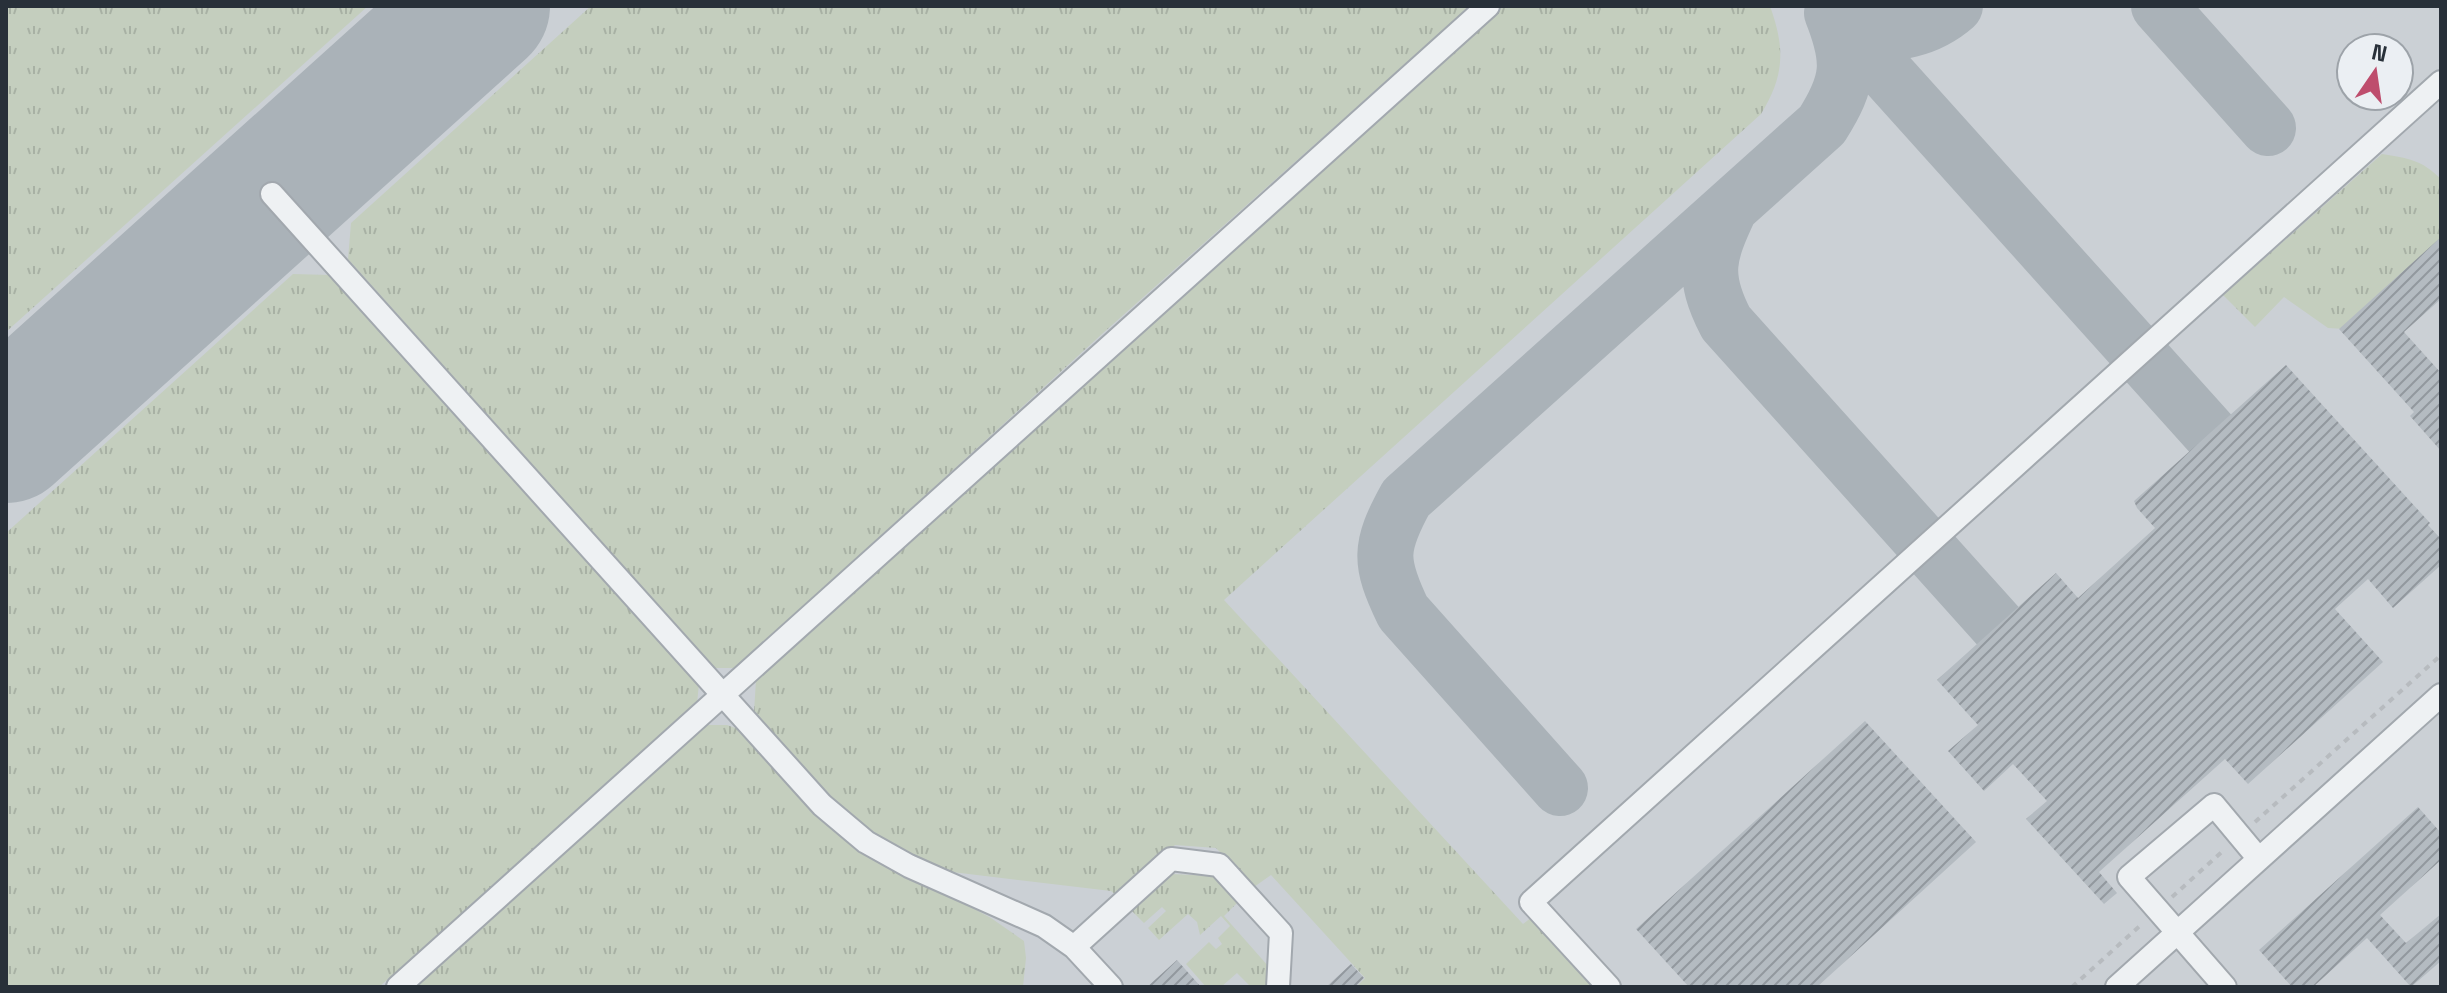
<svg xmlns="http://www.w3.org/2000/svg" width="2447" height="993" viewBox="0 0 2447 993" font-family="'Space Grotesk',sans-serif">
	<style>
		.built { fill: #cbd0d5; fill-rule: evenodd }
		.grass { fill: url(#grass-tufts) }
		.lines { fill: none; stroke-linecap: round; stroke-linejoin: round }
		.taxiway { stroke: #aab2b8; stroke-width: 56 }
		.runway { stroke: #aab2b8; stroke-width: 140 }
		.building { fill: url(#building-hatch) }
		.minor-casing { stroke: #a2a8ae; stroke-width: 26 }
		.path { stroke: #b7bbbf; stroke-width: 4; stroke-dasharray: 6 6; stroke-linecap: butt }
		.minor { stroke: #eef1f3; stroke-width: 22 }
	</style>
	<defs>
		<pattern id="grass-tufts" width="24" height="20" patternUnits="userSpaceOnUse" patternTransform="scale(2)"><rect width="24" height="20" fill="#c4cebe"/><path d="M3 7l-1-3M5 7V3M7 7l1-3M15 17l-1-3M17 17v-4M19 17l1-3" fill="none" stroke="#a8b1a4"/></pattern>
		<pattern id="building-hatch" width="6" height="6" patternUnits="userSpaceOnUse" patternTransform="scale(2)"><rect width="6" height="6" fill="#b4bbc1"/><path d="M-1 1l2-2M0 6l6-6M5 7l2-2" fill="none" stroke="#92989e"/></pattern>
	</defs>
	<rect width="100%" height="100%" fill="#dce1e5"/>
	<path class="built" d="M6,6H2441V987H6ZM2351,48H2399V96H2351Z"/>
	<path class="grass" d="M6,6H368L6,332Z
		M591,6H1470L1102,334L736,668H714L348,259L351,223Z
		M1502,6H1770C1785,48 1785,75 1761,114L1224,600L1523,924L1532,917L1595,987H1356L1365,978L1271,875L1254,887L1216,848L1175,845L1116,895L1111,891L952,872L918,858L886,840L856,820L830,795L754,712L756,680L1037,428Z
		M2382,154C2408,158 2422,160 2441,179V246L2345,329L2328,328L2284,297L2255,327L2223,295Z
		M293,274L330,275L699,683L697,704L379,987H6V533Z
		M705,725H727L741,730L847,839L867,855L956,899L991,918L1024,941L1026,958L1023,987H410Z
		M1171,874L1214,876L1238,902L1224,916L1269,967L1268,987H1251L1237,973L1221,987H1206L1186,964L1209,942L1216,949L1222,944L1218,938L1230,926L1221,916L1200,935L1197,922L1188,914L1159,940L1148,928L1166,911L1162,907L1144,923L1131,910Z"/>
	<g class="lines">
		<path class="taxiway" d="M2159,6L2268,128
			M1832,13C1840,18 1850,25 1860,28C1892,39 1930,28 1955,6
			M1835,16L2210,433
			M1730,208C1708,255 1701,275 1726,323L1998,626
			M1560,788L1403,612C1379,562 1379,547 1406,498L1822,125C1850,81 1851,61 1832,13"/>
		<path class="runway" d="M6,433L480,6"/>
	</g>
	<path class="building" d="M2441,237V299L2404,332L2441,373V451L2410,416L2414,412L2339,329Z
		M2286,365L2430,523L2428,525L2441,539V565L2393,608L2368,579L2335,609L2383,662L2248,784L2225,759L2099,872L2117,893L2104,904L2026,819L2047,801L2013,764L1984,791L1948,751L1978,725L1937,680L2056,573L2078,598L2155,528L2137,508L2134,501Z
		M1865,721L1976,842L1817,987H1689L1636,929Z
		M2418,807L2441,833V860L2380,915L2406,943L2441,914V961L2411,987L2367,938L2313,987H2292L2259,950Z
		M1177,960L1201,987H1147Z
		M1351,964L1364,978L1355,987H1326Z"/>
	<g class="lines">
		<g class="minor-casing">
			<path id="minor" d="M272,194L822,805L866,842L909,866L1044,926L1074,947L1111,987
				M1074,947L1171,859L1219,865L1281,933L1278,987
				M398,987L1488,6
				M1609,987L1531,902L2441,82
				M2117,987L2441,695
				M2225,987L2129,877L2214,805L2259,859"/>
		</g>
		<path class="path" d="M2255,822L2441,655
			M2172,897L2225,849
			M2072,987L2142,924"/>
		<use href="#minor" class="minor"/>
	</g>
	<rect width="2447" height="993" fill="none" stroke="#283039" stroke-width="16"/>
	<g transform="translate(2375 72) rotate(13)"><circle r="38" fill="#ebeff3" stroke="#9da3a9" stroke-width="2"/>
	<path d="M0-6L14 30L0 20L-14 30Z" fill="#be4d6d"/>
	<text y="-12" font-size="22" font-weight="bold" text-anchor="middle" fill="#283039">N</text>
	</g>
</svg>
